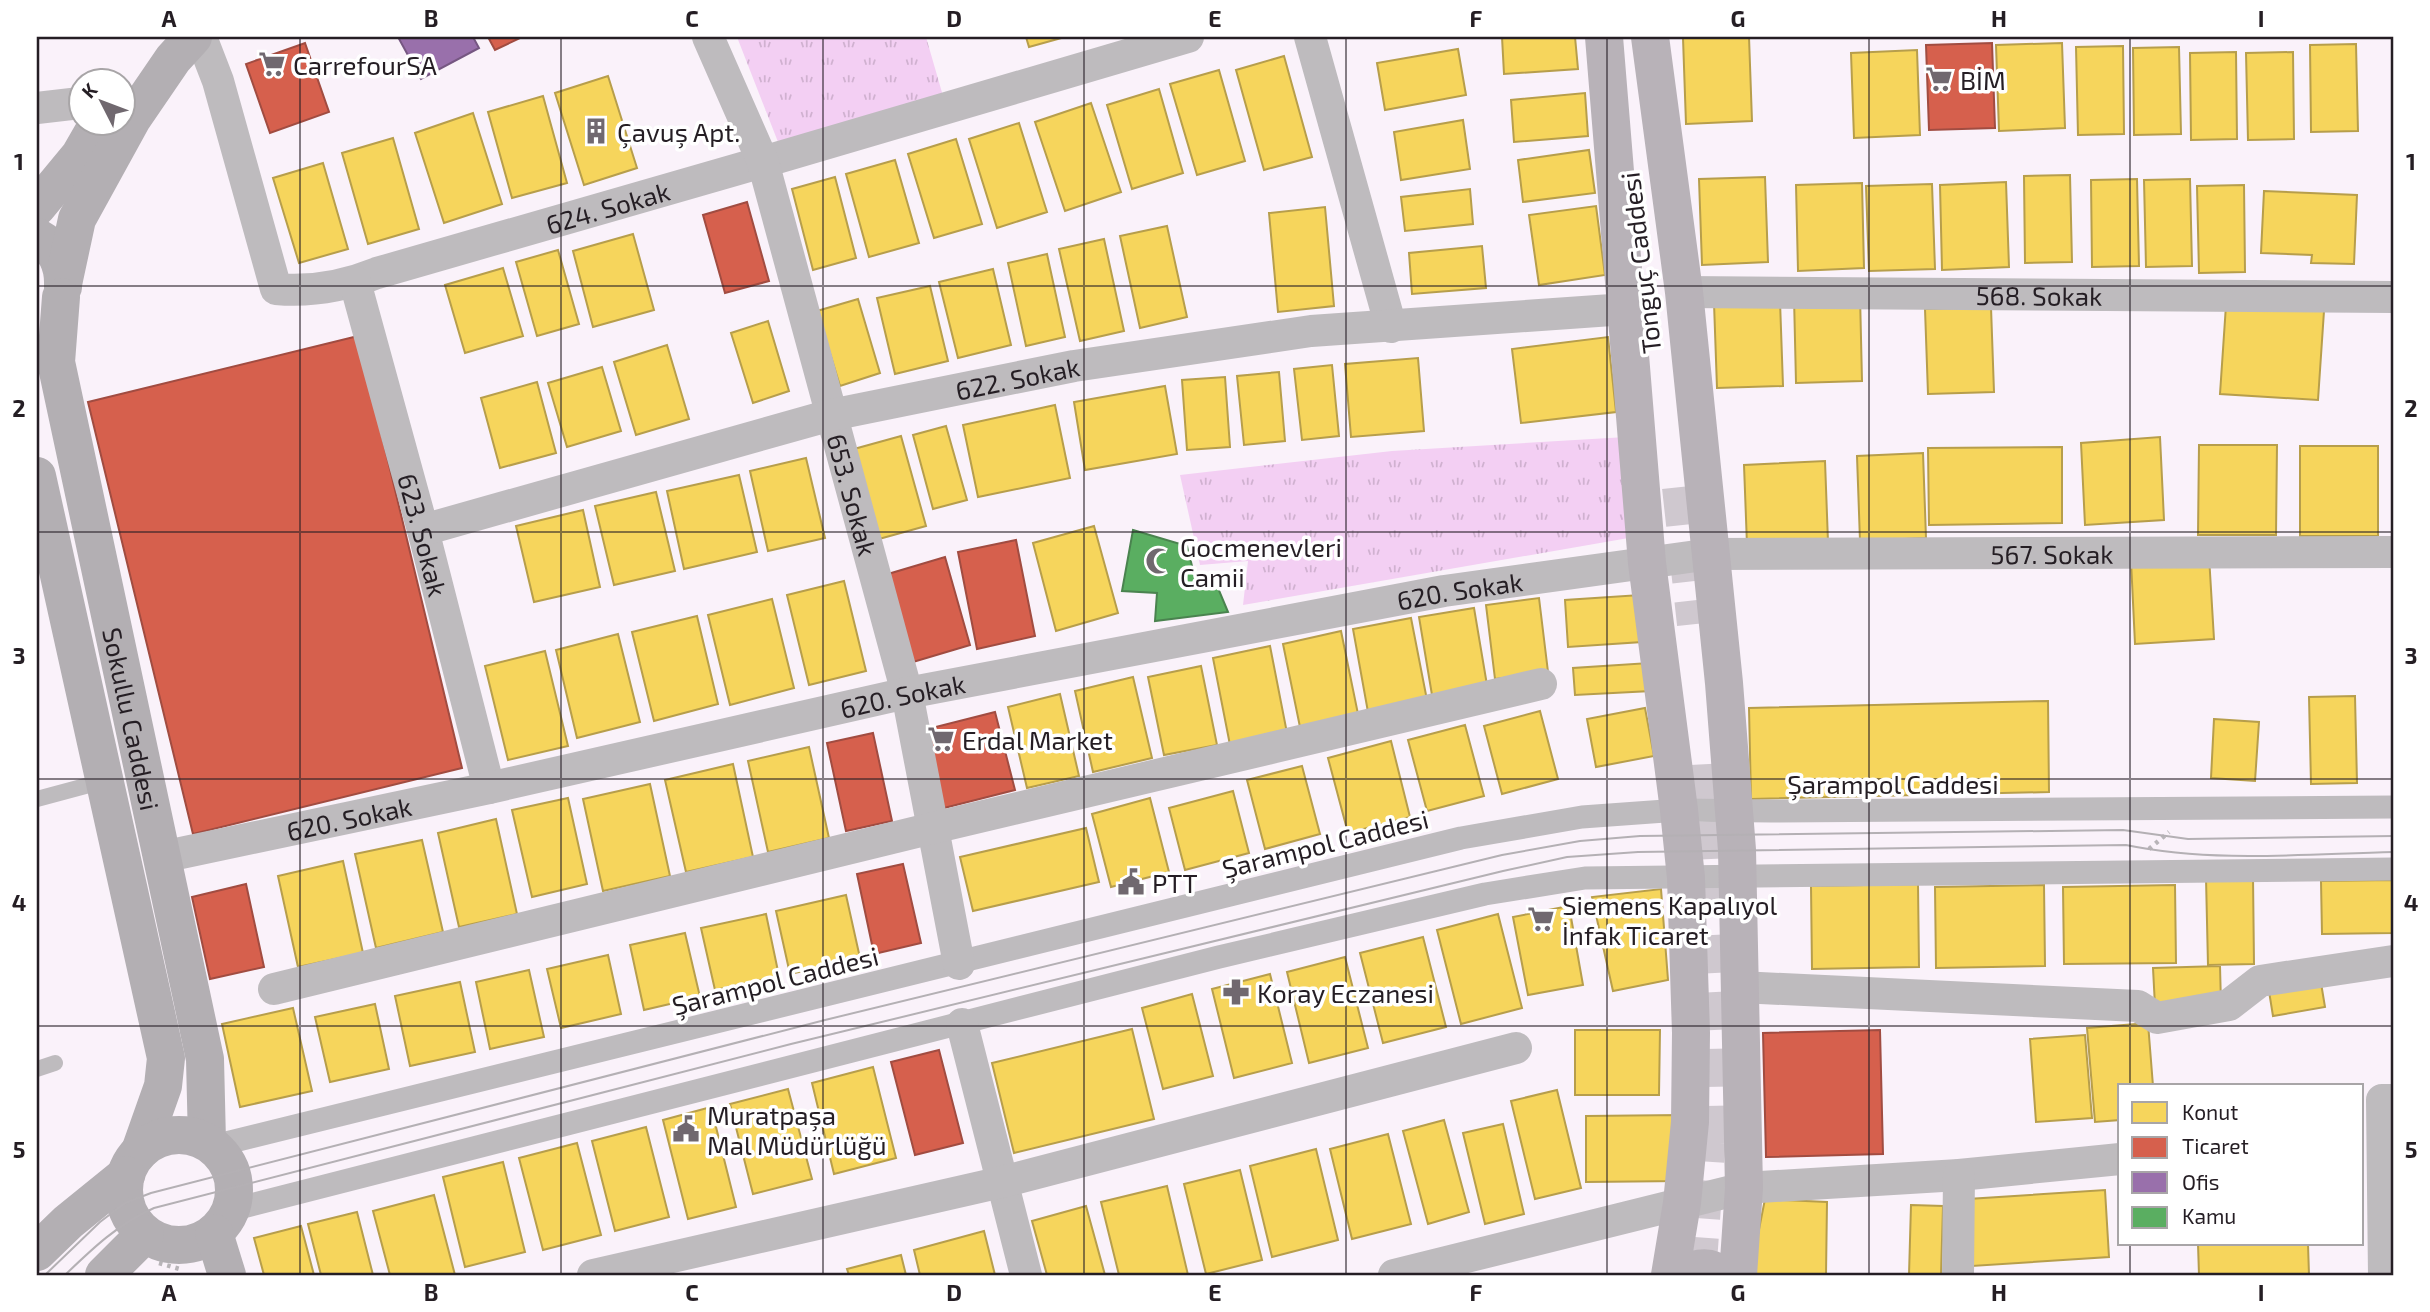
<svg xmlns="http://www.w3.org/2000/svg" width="2430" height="1312" viewBox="0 0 2430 1312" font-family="'Exo 2',sans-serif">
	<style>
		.park { fill: url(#park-tufts) }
		.homes { fill: #f6d55c; stroke: #b79e4b; stroke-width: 2 }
		.shops { fill: #d6604d; stroke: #a14c41; stroke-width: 2 }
		.offices { fill: #9970ab; stroke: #765782; stroke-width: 2 }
		.public { fill: #5aae61; stroke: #4a834f; stroke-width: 2 }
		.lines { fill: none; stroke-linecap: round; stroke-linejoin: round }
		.primary-tunnel { stroke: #cfc8cf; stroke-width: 38; stroke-dasharray: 38 19; stroke-linecap: butt }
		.path { stroke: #b8b4b8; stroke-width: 4.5; stroke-dasharray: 3.5 5; stroke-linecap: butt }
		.service { stroke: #bebbbe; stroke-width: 16 }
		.pedestrian { stroke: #bebbbe; stroke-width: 23 }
		.minor { stroke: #bebbbe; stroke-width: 32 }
		.secondary { stroke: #b3afb3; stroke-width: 38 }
		.primary { stroke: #b8b2b8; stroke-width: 38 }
		.tram { stroke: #b4b0b4; stroke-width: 2 }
		.grid { fill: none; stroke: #251e24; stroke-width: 2; stroke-opacity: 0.55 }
		.labels { text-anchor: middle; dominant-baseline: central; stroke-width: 7; stroke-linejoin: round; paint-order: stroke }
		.poi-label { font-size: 26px; fill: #251e24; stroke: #fff; text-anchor: start }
		.street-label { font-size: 26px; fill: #251e24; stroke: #fff }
		.neatline { fill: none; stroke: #251e24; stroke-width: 2.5 }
		.grid-label { font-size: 23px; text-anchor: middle; font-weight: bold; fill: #251e24 }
	</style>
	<defs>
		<pattern id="park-tufts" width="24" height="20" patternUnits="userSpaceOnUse" patternTransform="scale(1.75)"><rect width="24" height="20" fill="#f3cff3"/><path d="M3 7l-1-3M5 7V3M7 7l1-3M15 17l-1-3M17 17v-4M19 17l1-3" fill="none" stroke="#d0b1d0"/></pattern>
	</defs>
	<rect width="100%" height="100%" fill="#faf2fa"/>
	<path class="park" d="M737,37H926L943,96L778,142Z
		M1626,437L1640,536L1243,605L1248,561L1200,565L1180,475L1392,451Z"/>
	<path class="homes" d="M1026,37H1065L1029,47Z
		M1502,37H1575L1578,69L1504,74Z
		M1749,37L1752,121L1686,124L1683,38Z
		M2062,43L2065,128L1999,131L1996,45Z
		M2356,44L2358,131L2311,132L2310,45Z
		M2123,46L2124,134L2078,135L2076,47Z
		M2179,47L2181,134L2134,135L2133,48Z
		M1458,49L1466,95L1385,110L1377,63Z
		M1917,50L1920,135L1854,138L1851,53Z
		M2236,52L2237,139L2191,140L2190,53Z
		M2293,52L2294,139L2248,140L2246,53Z
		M1284,56L1312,157L1264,170L1236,70Z
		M1219,70L1245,161L1197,175L1170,84Z
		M608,76L637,168L584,185L555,93Z
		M1159,89L1183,173L1132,189L1107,105Z
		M1585,93L1588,136L1514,142L1511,100Z
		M543,96L567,183L512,198L488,112Z
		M1091,103L1121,192L1065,211L1035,122Z
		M473,113L502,204L444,223L415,133Z
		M1463,120L1470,169L1401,180L1394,132Z
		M1019,123L1047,212L997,228L969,139Z
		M393,138L419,229L368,244L342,153Z
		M956,139L982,224L934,238L908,154Z
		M1589,150L1595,193L1523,202L1518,160Z
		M895,160L919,243L869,257L846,174Z
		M323,163L348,249L299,263L273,178Z
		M2070,175L2072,262L2025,263L2024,176Z
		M835,177L856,258L813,270L792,189Z
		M1765,177L1768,262L1702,265L1699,179Z
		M2137,179L2139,266L2092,267L2091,180Z
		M2190,179L2192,266L2146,267L2144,180Z
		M2006,182L2009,267L1942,270L1940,185Z
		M1862,183L1864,268L1798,271L1796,185Z
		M1932,184L1935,269L1869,271L1866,186Z
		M2244,185L2245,272L2199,273L2197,186Z
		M1470,189L1473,224L1405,231L1401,197Z
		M2264,191L2357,195L2354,264L2311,263L2312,255L2261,253Z
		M1596,206L1605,275L1539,285L1529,215Z
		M1325,207L1334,306L1278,312L1269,213Z
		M1167,226L1187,317L1140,328L1120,236Z
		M633,234L654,310L593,327L573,251Z
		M1104,239L1124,331L1080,341L1059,249Z
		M1482,246L1486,288L1412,294L1409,253Z
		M558,250L579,324L537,336L516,262Z
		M1047,254L1065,337L1026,346L1008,263Z
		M503,268L523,336L465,353L445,285Z
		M993,269L1011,345L958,358L939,282Z
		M930,286L948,361L895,374L877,298Z
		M1860,295L1862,381L1796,383L1794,297Z
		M858,299L880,373L840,386L817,311Z
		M1780,301L1783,386L1717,388L1714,303Z
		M2226,305L2324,311L2318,400L2220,394Z
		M1991,307L1994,392L1928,394L1925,309Z
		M768,321L789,391L753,403L731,333Z
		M1608,337L1616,412L1521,423L1512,349Z
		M667,345L689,419L636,435L614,362Z
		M1418,358L1424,431L1351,437L1345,364Z
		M1332,365L1339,436L1302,440L1294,369Z
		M602,367L621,431L567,447L548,383Z
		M1279,372L1285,441L1244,445L1237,376Z
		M1225,377L1230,447L1187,450L1182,380Z
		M537,382L556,453L500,468L481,398Z
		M1165,386L1177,454L1085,470L1074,402Z
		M1055,405L1070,478L978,497L963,425Z
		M946,426L967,500L933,509L913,435Z
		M901,436L926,526L879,539L854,449Z
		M2160,437L2164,520L2085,525L2081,443Z
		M2199,445H2277L2276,535H2198Z
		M2300,446H2378V536H2300Z
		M2062,447V523L1929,525L1928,448Z
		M1923,453L1926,538L1860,541L1857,456Z
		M806,458L825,538L768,551L750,471Z
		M1825,461L1828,542L1747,545L1744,465Z
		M739,475L757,552L684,569L667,491Z
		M656,492L675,571L614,585L595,506Z
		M583,510L600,587L534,602L516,526Z
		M1094,526L1118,613L1056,631L1033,543Z
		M2209,556L2214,639L2135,644L2131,561Z
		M844,581L866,671L809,685L787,595Z
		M1640,595L1642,642L1568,647L1565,600Z
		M1539,598L1548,672L1495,679L1486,605Z
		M772,599L794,688L730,705L708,615Z
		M1474,608L1487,685L1432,695L1419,617Z
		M697,616L718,704L654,721L632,632Z
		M1411,618L1427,700L1368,712L1353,629Z
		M1341,631L1358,714L1300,727L1283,644Z
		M618,634L640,722L577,738L556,650Z
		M1270,646L1287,733L1230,745L1213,658Z
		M545,651L568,746L508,760L485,666Z
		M1649,663L1651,691L1575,695L1573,668Z
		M1201,666L1217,745L1164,755L1148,677Z
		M1133,677L1152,758L1093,772L1075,691Z
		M1060,694L1079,776L1027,788L1008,707Z
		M2355,696L2357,783L2311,784L2309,697Z
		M2048,701L2049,792L1751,799L1749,708Z
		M1645,708L1654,756L1596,767L1587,719Z
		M1540,711L1558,779L1502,794L1484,726Z
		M2214,719L2259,722L2255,781L2211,778Z
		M1465,725L1484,796L1427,811L1408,740Z
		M1391,741L1410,817L1348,833L1328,758Z
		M809,747L829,838L768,852L748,761Z
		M733,764L753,857L686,872L665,780Z
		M1302,766L1320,834L1265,849L1247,780Z
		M650,784L670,876L603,891L583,799Z
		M1233,791L1249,853L1185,870L1169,808Z
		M568,798L587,884L532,897L512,810Z
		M1150,798L1169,872L1111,887L1092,814Z
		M496,819L517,914L459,927L438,833Z
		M1086,828L1099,882L973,911L960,857Z
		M422,840L443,932L376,948L355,854Z
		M343,861L363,953L298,967L278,876Z
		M2253,877L2254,964L2208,965L2206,878Z
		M2393,880V933L2322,934L2321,881Z
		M1918,884L1919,967L1812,969L1811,886Z
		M2044,885L2045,966L1936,968L1935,887Z
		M2175,885L2176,963L2064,964L2063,887Z
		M1661,889L1668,980L1613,991L1592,897Z
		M846,895L860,958L790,974L776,911Z
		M1569,906L1583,985L1528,995L1513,917Z
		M766,914L779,976L715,990L701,928Z
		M1498,914L1522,1008L1461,1024L1437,930Z
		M685,933L700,997L644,1010L630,945Z
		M1423,937L1446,1027L1383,1043L1360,953Z
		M608,955L621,1014L561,1028L547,969Z
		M1345,957L1368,1048L1309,1063L1287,972Z
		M2220,966L2221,1004L2155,1006L2153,968Z
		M529,970L544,1037L490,1049L476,982Z
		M1270,974L1292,1063L1234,1078L1212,989Z
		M2320,977L2325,1007L2273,1016L2268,985Z
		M460,982L475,1052L410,1066L395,996Z
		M1192,994L1213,1076L1163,1089L1142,1008Z
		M375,1004L389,1069L330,1082L315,1017Z
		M293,1008L312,1091L240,1107L222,1024Z
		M2148,1023L2153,1086H2120V1120L2095,1122L2087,1028Z
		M1132,1029L1154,1119L1014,1153L992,1063Z
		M1575,1030H1660L1659,1095H1575Z
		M2085,1035L2092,1118L2036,1122L2030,1039Z
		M873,1067L896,1158L834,1174L812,1083Z
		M788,1089L812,1179L753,1194L730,1104Z
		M1557,1090L1581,1188L1535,1199L1511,1101Z
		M711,1107L736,1207L688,1219L663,1120Z
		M1681,1115V1181L1586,1182V1116Z
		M1444,1120L1469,1212L1428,1224L1403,1131Z
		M1503,1124L1524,1214L1485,1224L1463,1133Z
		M646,1127L669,1217L615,1231L592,1141Z
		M1388,1134L1411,1224L1352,1239L1330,1149Z
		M577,1143L601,1235L543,1250L519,1158Z
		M1316,1149L1338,1240L1272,1257L1250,1166Z
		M503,1162L525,1252L465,1267L443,1177Z
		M1240,1170L1262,1260L1206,1274L1184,1184Z
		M1167,1186L1188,1275H1119L1101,1202Z
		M2105,1190L2109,1257L1972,1266L1968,1199Z
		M434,1195L455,1275H390L373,1211Z
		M1765,1199L1827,1202L1826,1275H1750Z
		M1911,1205L1943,1206L1941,1275H1909Z
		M1086,1206L1105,1275H1047L1032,1221Z
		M357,1212L373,1275H321L308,1224Z
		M301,1226L314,1275H264L254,1238Z
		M984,1231L995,1275H920L914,1250Z
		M2198,1244H2308L2309,1275H2199Z
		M901,1255L906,1275H849L847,1269Z"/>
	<path class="shops" d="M488,37H522L495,50Z
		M305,43L329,112L270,133L246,64Z
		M1992,43L1995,128L1929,130L1926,45Z
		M747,202L769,281L725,293L703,215Z
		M358,336L462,768L193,834L88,402Z
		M1016,540L1035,636L977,649L958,552Z
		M945,557L970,645L913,662L888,574Z
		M995,712L1015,790L944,808L924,730Z
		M873,733L892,821L846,831L827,743Z
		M903,864L921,943L874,954L857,874Z
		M246,884L264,967L210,979L192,897Z
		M1880,1030L1883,1154L1766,1157L1763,1033Z
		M939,1050L963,1143L915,1155L891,1062Z"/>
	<path class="offices" d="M398,37H473L479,48L421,79Z"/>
	<path class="public" d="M1133,530L1187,546L1195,578L1213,576L1228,612L1155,621L1157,593L1122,591Z"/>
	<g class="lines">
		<path class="primary-tunnel" d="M1681,487L1696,624
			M1709,764L1723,1040L1725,1154
			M1695,1275L1699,1248L1708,1121"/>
		<path class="path" d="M2149,849L2169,832
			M159,1263L183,1270"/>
		<path class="service" d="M37,799L104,781
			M37,1069L55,1063"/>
		<path class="pedestrian" d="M214,1146L1461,838L1582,817L1679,810L1772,811L2393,807
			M231,1210L1219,957L1485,894L1585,878L2393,869"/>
		<g class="minor">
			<path id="s1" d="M201,37L218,81L276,289C310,292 345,286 377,273L763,162L1188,37"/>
			<path id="s2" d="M708,37L763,162L907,693L959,964"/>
			<path d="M1310,37L1391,327"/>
			<path d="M37,108L80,103"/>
			<path id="s3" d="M355,282L423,530L489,788"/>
			<path id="s4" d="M1684,292L2393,297"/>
			<path id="s5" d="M423,530L831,415L1074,366L1311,331L1626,309"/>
			<path id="s6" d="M162,857L489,788L907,693L1444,591L1711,554L2393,552"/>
			<path d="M1740,987L2138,1006L2157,1018L2229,1005L2260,981L2393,961"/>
			<path d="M274,989L933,828L1541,684"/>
			<path d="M962,1024L1026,1275"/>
			<path d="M593,1275L1002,1182L1516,1048"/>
			<path d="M1394,1275L1744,1188L1959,1175L2120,1159"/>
			<path d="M1958,1275L1959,1175"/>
			<path d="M2384,1275L2382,1100H2393"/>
		</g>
		<g class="secondary">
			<path d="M37,207L80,155L99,122"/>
			<path d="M37,237C56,247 64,266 63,287"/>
			<path d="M63,284L77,219L132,119L173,59L193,37"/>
			<path id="s7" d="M61,297L56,362L205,1059L207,1142"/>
			<path d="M37,476L166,1058L163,1086L140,1151"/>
			<circle cx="179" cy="1190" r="55"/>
			<path d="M214,1233L227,1275"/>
			<path d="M37,1252L68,1222L126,1175"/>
			<path d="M104,1275L145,1234"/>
		</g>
		<path class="primary" d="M1604,37L1647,563L1679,810L1686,878L1691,1033L1690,1122L1682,1203L1670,1275
			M1650,37L1684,292L1724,683L1737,850L1744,1188L1738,1275
			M1681,1275C1693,1269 1709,1264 1720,1275"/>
		<path class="tram" d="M45,1275L100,1222L125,1203L151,1193L825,1020L1502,855L1580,841L1640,836L2123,830L2188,839L2393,836
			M65,1275C93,1248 118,1224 154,1208L791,1044L1503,871L1567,857L1638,852L2126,845C2213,863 2305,854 2393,852"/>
	</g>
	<path class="grid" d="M300,37V1275M561,37V1275M823,37V1275M1084,37V1275M1346,37V1275M1607,37V1275M1869,37V1275M2130,37V1086M37,286H2393M37,532H2393M37,779H2393M37,1026H2393M2130,1244V1275"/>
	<defs>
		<g id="supermarket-bare" transform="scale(2.1)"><path d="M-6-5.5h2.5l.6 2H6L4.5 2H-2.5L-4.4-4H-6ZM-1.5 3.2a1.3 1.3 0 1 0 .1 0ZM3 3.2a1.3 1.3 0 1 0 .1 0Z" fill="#70686f" stroke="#fff" stroke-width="2.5" paint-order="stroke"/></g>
		<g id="building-bare" transform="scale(2.1)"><path d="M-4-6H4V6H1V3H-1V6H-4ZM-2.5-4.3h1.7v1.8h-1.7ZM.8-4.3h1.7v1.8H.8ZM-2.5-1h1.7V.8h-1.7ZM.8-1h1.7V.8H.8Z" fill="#70686f" stroke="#fff" stroke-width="2.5" paint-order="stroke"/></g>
		<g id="mosque-bare" transform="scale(2.1)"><path d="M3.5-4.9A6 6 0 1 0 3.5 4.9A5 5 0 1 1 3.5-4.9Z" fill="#70686f" stroke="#fff" stroke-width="2.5" paint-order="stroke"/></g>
		<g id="civic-bare" transform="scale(2.1)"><path d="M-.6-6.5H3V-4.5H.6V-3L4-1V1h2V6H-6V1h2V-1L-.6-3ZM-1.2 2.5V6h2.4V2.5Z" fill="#70686f" stroke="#fff" stroke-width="2.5" paint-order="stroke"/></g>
		<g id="pharmacy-bare" transform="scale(2.1)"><path d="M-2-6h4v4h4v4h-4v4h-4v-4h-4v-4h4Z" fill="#70686f" stroke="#fff" stroke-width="2.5" paint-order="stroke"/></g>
	</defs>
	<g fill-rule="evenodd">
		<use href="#supermarket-bare" x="272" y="64"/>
		<use href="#supermarket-bare" x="1939" y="79"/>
		<use href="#building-bare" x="596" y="131"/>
		<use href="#mosque-bare" x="1159" y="561"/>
		<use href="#supermarket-bare" x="941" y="739"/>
		<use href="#civic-bare" x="1131" y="882"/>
		<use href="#supermarket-bare" x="1541" y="919"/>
		<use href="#pharmacy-bare" x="1236" y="992"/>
		<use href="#civic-bare" x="686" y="1129"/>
	</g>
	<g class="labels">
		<g class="poi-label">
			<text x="293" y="64">CarrefourSA</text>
			<text x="1960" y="79">BİM</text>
			<text x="617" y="131">Çavuş Apt.</text>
			<text x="1180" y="546">Gocmenevleri<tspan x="1180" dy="30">Camii</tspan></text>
			<text x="962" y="739">Erdal Market</text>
			<text x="1152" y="882">PTT</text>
			<text x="1562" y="904">Siemens Kapalıyol<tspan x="1562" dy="30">İnfak Ticaret</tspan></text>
			<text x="1257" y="992">Koray Eczanesi</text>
			<text x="707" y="1114">Muratpaşa<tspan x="707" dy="30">Mal Müdürlüğü</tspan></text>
		</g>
		<g class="street-label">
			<text stroke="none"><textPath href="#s1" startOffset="606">624. Sokak</textPath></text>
			<text transform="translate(1640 263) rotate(-97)">Tonguç Caddesi</text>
			<text stroke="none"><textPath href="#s4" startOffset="355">568. Sokak</textPath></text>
			<text stroke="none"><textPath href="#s5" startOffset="614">622. Sokak</textPath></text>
			<text stroke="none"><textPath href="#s2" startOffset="481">653. Sokak</textPath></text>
			<text stroke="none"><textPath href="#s3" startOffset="262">623. Sokak</textPath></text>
			<text stroke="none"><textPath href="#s6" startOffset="1920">567. Sokak</textPath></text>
			<text stroke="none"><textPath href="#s6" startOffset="1325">620. Sokak</textPath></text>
			<text stroke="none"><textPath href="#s6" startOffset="758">620. Sokak</textPath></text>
			<text stroke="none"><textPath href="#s7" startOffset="430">Sokullu Caddesi</textPath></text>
			<text x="1893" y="783">Şarampol Caddesi</text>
			<text stroke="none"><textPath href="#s6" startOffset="191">620. Sokak</textPath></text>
			<text transform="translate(1325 843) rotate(-14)">Şarampol Caddesi</text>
			<text transform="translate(775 980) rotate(-14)">Şarampol Caddesi</text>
		</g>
	</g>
	<rect width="2430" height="1312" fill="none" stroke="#ffffff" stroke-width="77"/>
	<rect x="2118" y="1084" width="245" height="161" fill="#ffffff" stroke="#a8a5a7" stroke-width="2"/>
	<rect x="2132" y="1102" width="35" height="21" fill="#f6d55c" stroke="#a8a5a7" stroke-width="2"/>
	<text x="2182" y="1120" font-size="21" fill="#251e24">Konut</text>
	<rect x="2132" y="1137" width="35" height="21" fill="#d6604d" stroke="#a8a5a7" stroke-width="2"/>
	<text x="2182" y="1154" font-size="21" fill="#251e24">Ticaret</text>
	<rect x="2132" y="1172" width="35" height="21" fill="#9970ab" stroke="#a8a5a7" stroke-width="2"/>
	<text x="2182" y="1190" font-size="21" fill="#251e24">Ofis</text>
	<rect x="2132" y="1207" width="35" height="21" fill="#5aae61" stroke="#a8a5a7" stroke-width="2"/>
	<text x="2182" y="1224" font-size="21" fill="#251e24">Kamu</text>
	<g transform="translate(102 102) rotate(312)"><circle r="33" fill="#ffffff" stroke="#a8a5a7" stroke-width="2"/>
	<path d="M0-5L12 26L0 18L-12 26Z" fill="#70686f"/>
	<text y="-10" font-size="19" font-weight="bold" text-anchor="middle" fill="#251e24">K</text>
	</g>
	<rect x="38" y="38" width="2354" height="1236" class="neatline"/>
	<g class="grid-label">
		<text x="169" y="27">A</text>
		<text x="431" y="27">B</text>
		<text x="692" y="27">C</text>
		<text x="954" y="27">D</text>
		<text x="1215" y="27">E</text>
		<text x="1476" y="27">F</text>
		<text x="1738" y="27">G</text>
		<text x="1999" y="27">H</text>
		<text x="2261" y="27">I</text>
		<text x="19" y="170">1</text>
		<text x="2411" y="170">1</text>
		<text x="19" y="417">2</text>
		<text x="2411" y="417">2</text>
		<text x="19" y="664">3</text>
		<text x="2411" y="664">3</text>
		<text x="19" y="911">4</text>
		<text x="2411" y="911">4</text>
		<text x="19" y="1158">5</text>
		<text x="2411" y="1158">5</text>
		<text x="169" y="1301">A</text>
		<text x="431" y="1301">B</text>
		<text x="692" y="1301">C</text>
		<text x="954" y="1301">D</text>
		<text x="1215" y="1301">E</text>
		<text x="1476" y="1301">F</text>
		<text x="1738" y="1301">G</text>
		<text x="1999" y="1301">H</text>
		<text x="2261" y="1301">I</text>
	</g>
</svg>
